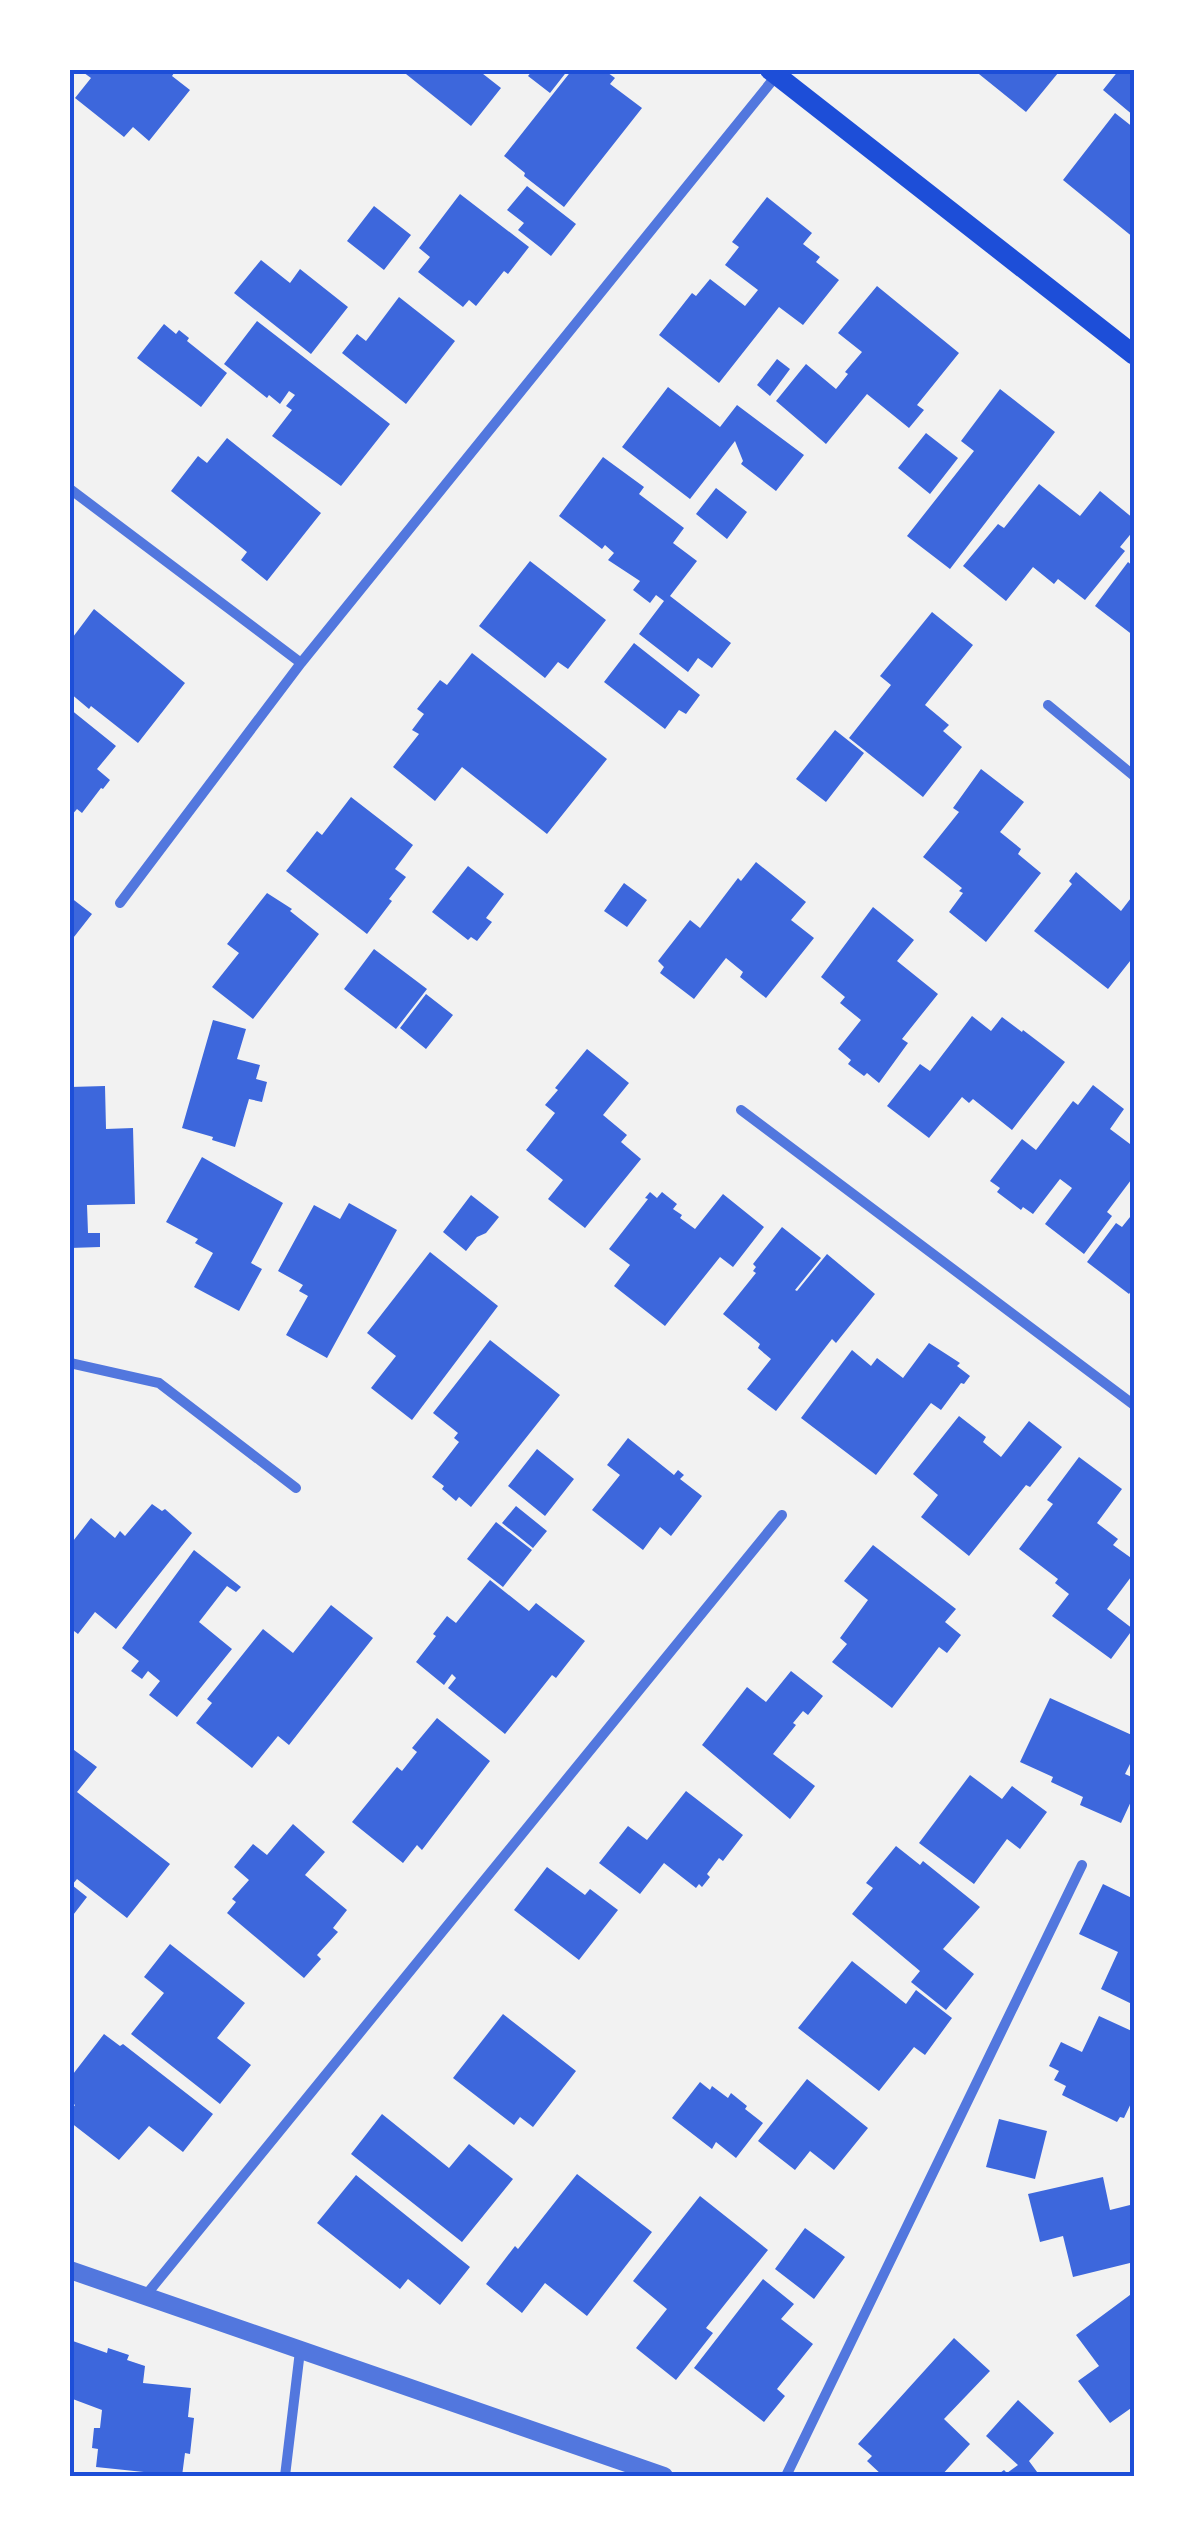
<svg xmlns="http://www.w3.org/2000/svg" width="1204" height="2546" viewBox="0 0 1204 2546" font-family="'Public Sans',sans-serif">
	<style>
		.building { fill: #3d67dc }
		.lines { fill: none; stroke-linecap: round; stroke-linejoin: round }
		.minor { stroke: #5277de; stroke-width: 10 }
		.tertiary { stroke: #5277de; stroke-width: 18 }
		.secondary { stroke: #1d4ed8; stroke-width: 20 }
		.neatline { fill: none; stroke: #1d4ed8; stroke-width: 4 }
	</style>
	<rect width="100%" height="100%" fill="#f2f2f2"/>
	<path class="building" d="M80,70H176L172,76L190,90L149,141L133,127L124,137L75,98L91,78Z
		M409,70H478L501,88L471,126L406,74Z
		M533,70H568L550,93L528,76Z
		M572,70H604L615,78L610,84L642,108L564,207L524,176L525,173L504,156Z
		M974,70H1054L1058,73L1026,112Z
		M1119,70H1134V116L1103,90Z
		M1115,113L1134,128V238L1063,180Z
		M527,186L576,224L551,256L518,230L524,223L507,210Z
		M460,194L529,247L508,274L504,271L476,306L469,300L463,307L418,272L430,257L419,248Z
		M767,197L812,233L803,244L820,257L816,262L839,280L803,325L779,307L719,383L659,335L692,293L696,296L710,279L745,306L758,290L725,265L739,247L732,242Z
		M374,206L411,235L384,270L347,241Z
		M261,260L290,283L300,269L348,307L311,354L234,293Z
		M877,286L959,353L917,405L924,410L909,428L867,394L826,444L776,401L806,364L836,389L848,374L845,372L862,352L838,333Z
		M399,297L455,341L406,404L342,353L357,334L366,341Z
		M257,321L390,424L341,486L272,436L292,410L286,406L295,395L289,391L280,404L269,395L267,398L224,364Z
		M164,324L176,334L179,330L189,338L187,341L227,373L201,407L137,358Z
		M777,359L790,369L770,396L757,385Z
		M668,387L720,427L737,405L804,455L776,491L741,464L743,461L735,441L690,499L622,447Z
		M1000,389L1055,432L950,569L907,536L974,451L961,441Z
		M926,433L958,458L930,494L898,468Z
		M227,438L321,513L267,581L241,560L247,552L171,491L198,456L207,463Z
		M603,457L644,487L639,494L684,528L673,543L697,561L670,596L731,643L712,668L698,658L688,672L639,634L664,601L656,595L650,603L633,590L640,581L608,560L614,553L605,545L602,549L559,516Z
		M1039,484L1080,516L1100,491L1134,519V530L1120,547L1125,551L1085,600L1058,579L1054,584L1033,567L1006,601L963,566L998,524L1004,528Z
		M716,488L747,512L727,539L696,514Z
		M530,561L606,620L568,669L558,662L545,678L479,626Z
		M1128,562L1134,567V636L1095,606Z
		M94,609L185,683L138,743L91,706L89,709L70,693V655L73,651L70,649V641Z
		M932,612L973,645L925,705L949,725L943,731L962,747L923,797L849,738L891,685L880,676Z
		M634,643L700,695L686,714L679,710L665,729L604,682Z
		M472,653L607,759L547,834L462,767L435,801L393,767L419,734L412,730L424,714L417,709L440,680L447,685Z
		M70,709L116,746L97,769L110,780L103,789L101,788L82,813L77,809L70,817Z
		M835,730L864,753L826,802L796,779Z
		M981,769L1024,802L1000,832L1021,849L1018,854L1041,873L986,942L949,912L963,893L959,891L962,888L923,857L959,812L953,808Z
		M351,797L413,845L395,869L406,877L389,899L392,901L367,934L286,871L317,831L322,835Z
		M756,862L806,902L791,920L814,938L766,998L740,977L743,972L726,958L694,999L660,973L664,967L658,961L690,920L700,928L738,878L741,881Z
		M468,866L504,894L486,918L492,922L477,941L471,937L468,940L432,912Z
		M1076,872L1121,911L1134,894V956L1108,989L1034,931L1072,884L1069,881Z
		M624,883L647,900L627,927L604,911Z
		M267,893L292,909L290,911L319,934L253,1019L212,987L239,953L227,944Z
		M70,897L92,914L70,942Z
		M873,907L914,940L897,961L938,994L902,1039L908,1043L879,1083L867,1073L864,1076L848,1064L851,1060L838,1049L861,1020L840,1003L845,997L821,977Z
		M374,949L427,989L396,1029L344,989Z
		M426,994L453,1015L426,1049L400,1028Z
		M972,1016L991,1031L1002,1017L1022,1032L1023,1030L1065,1062L1012,1130L973,1099L969,1103L962,1097L929,1138L887,1106L920,1064L930,1071Z
		M213,1020L246,1029L237,1059L260,1065L256,1079L267,1082L262,1102L249,1099L235,1147L212,1140L213,1137L182,1128Z
		M587,1049L629,1083L603,1115L627,1135L621,1142L641,1159L585,1228L548,1199L563,1180L526,1150L555,1113L545,1105L558,1090L555,1088Z
		M1093,1085L1124,1109L1110,1129L1134,1147V1176L1107,1212L1112,1216L1084,1254L1045,1224L1072,1188L1060,1179L1033,1214L1023,1207L1021,1210L997,1192L1000,1188L990,1181L1022,1139L1036,1150L1073,1101L1078,1105Z
		M105,1086L106,1129L133,1128L135,1204L87,1205L88,1233H100V1247L70,1248V1087Z
		M202,1157L283,1203L251,1263L262,1269L239,1311L194,1287L213,1253L195,1243L198,1239L166,1222Z
		M650,1192L657,1198L662,1192L677,1204L673,1209L682,1215L680,1218L695,1229L723,1194L764,1227L733,1267L720,1257L665,1326L614,1286L630,1265L609,1249L648,1199L645,1198Z
		M471,1195L499,1217L486,1233L477,1237L466,1251L443,1232Z
		M349,1203L397,1230L327,1358L286,1335L308,1296L299,1291L303,1285L278,1271L314,1205L340,1219Z
		M1134,1212V1287L1129,1294L1087,1262L1116,1223L1122,1227Z
		M782,1227L821,1258L795,1290L797,1291L827,1254L875,1294L836,1343L832,1339L776,1411L747,1389L771,1359L758,1348L760,1344L723,1314L756,1273L753,1271L756,1267L753,1264Z
		M430,1252L498,1306L412,1420L371,1388L396,1356L367,1333Z
		M490,1340L560,1395L471,1507L459,1497L456,1501L442,1489L444,1486L432,1477L459,1442L454,1438L458,1433L433,1413Z
		M929,1343L960,1363L957,1366L970,1376L964,1384L961,1383L941,1410L931,1403L876,1475L801,1418L852,1350L871,1366L877,1358L903,1378Z
		M959,1416L986,1437L983,1442L1001,1457L1029,1421L1062,1447L1030,1487L1026,1485L969,1556L921,1517L938,1495L913,1474Z
		M628,1438L674,1475L678,1470L684,1475L680,1479L702,1496L671,1536L660,1527L643,1550L592,1510L620,1475L607,1465Z
		M537,1449L574,1479L545,1516L508,1486Z
		M1079,1457L1122,1489L1097,1523L1118,1539L1113,1545L1134,1560V1573L1107,1609L1133,1629L1111,1659L1052,1616L1069,1594L1055,1583L1058,1579L1019,1549L1053,1504L1047,1500Z
		M152,1504L162,1511L165,1509L192,1533L116,1629L95,1612L78,1634L70,1628V1545L91,1518L115,1538L120,1531L125,1536Z
		M516,1506L547,1531L533,1548L502,1523Z
		M496,1522L532,1550L503,1587L467,1559Z
		M873,1545L956,1609L945,1622L961,1635L947,1653L939,1647L892,1708L832,1662L847,1644L840,1638L868,1600L844,1581Z
		M194,1550L241,1587L236,1592L227,1586L199,1622L232,1649L177,1717L149,1695L160,1681L148,1671L142,1679L131,1671L139,1661L122,1648Z
		M490,1580L529,1611L536,1603L585,1641L556,1678L552,1675L505,1734L448,1688L456,1678L452,1674L444,1685L416,1662L436,1636L433,1634L447,1616L456,1623Z
		M331,1605L373,1638L289,1745L278,1736L252,1768L196,1723L212,1703L207,1699L263,1629L293,1653Z
		M791,1671L823,1696L808,1715L803,1711L793,1723L796,1725L773,1754L815,1786L790,1819L702,1745L747,1687L766,1702Z
		M1050,1698L1134,1736V1756L1125,1774L1134,1778V1795L1121,1823L1080,1805L1083,1797L1051,1782L1053,1777L1020,1762Z
		M437,1718L490,1761L422,1850L417,1845L403,1863L352,1822L397,1767L402,1771L417,1752L412,1748Z
		M70,1747L97,1767L77,1792L170,1864L127,1918L77,1879L72,1885L87,1897L70,1919Z
		M970,1775L1002,1799L1012,1786L1047,1812L1020,1849L1007,1839L974,1884L919,1843Z
		M686,1791L743,1835L723,1861L719,1858L707,1874L710,1877L702,1887L699,1884L696,1888L664,1863L640,1894L599,1863L628,1826L647,1840Z
		M293,1824L325,1852L305,1875L347,1910L333,1928L338,1932L317,1955L321,1959L304,1978L227,1913L236,1902L232,1899L249,1880L234,1867L253,1844L267,1855Z
		M896,1846L920,1865L923,1861L980,1907L943,1949L974,1974L946,2010L911,1982L920,1971L852,1914L873,1888L866,1883Z
		M547,1867L585,1895L590,1889L618,1910L579,1960L514,1910Z
		M1103,1884L1134,1899V2005L1101,1989L1118,1952L1079,1934Z
		M170,1944L245,2003L217,2038L251,2065L220,2104L131,2034L164,1993L144,1977Z
		M852,1961L906,2004L916,1990L952,2018L925,2055L914,2047L879,2091L798,2028Z
		M503,2014L576,2071L533,2127L520,2117L514,2125L453,2078Z
		M1099,2016L1134,2032V2088L1131,2095L1134,2097L1124,2118L1120,2117L1117,2122L1062,2095L1066,2086L1054,2080L1059,2071L1049,2066L1061,2042L1082,2052Z
		M104,2034L120,2046L123,2044L213,2114L183,2152L149,2126L119,2160L70,2122V2112L75,2105L70,2101V2078Z
		M807,2079L868,2128L834,2170L810,2151L795,2170L758,2141Z
		M700,2082L710,2090L712,2086L728,2098L731,2093L747,2106L745,2109L763,2123L736,2158L716,2142L712,2149L672,2118Z
		M382,2114L449,2168L469,2144L513,2179L462,2242L351,2154Z
		M999,2119L1047,2131L1035,2179L986,2167Z
		M577,2174L652,2232L587,2316L545,2283L522,2313L486,2284L515,2246L518,2249Z
		M356,2175L470,2267L440,2305L408,2279L400,2289L317,2223Z
		M1103,2177L1110,2210L1134,2204V2262L1073,2277L1063,2236L1040,2242L1028,2194Z
		M700,2196L768,2250L706,2328L713,2333L676,2380L636,2348L667,2309L633,2281Z
		M805,2228L845,2257L814,2299L775,2269Z
		M763,2279L794,2304L781,2319L813,2344L777,2389L785,2396L764,2422L694,2368Z
		M1134,2292V2406L1110,2423L1078,2381L1099,2366L1076,2335Z
		M954,2338L990,2371L944,2419L970,2444L941,2476H883L867,2461L872,2456L858,2444Z
		M70,2340L107,2353L108,2348L129,2355L127,2360L145,2366L143,2383L191,2388L188,2417L194,2418L190,2454L185,2453L182,2476L96,2467L98,2449L92,2448L94,2428H100L102,2410L70,2398Z
		M1018,2400L1054,2433L1029,2461L1040,2476H996L1004,2470L1007,2473L1018,2465L986,2436Z"/>
	<g class="lines">
		<path class="minor" d="M70,489L301,663
			M1048,705L1134,776
			M120,903L301,663L776,76
			M741,1110L1134,1405
			M70,1363L159,1383L296,1488
			M146,2295L782,1515
			M285,2476L300,2351
			M786,2476L1082,1865"/>
		<path class="tertiary" d="M70,2270L664,2476"/>
		<path class="secondary" d="M770,70L1134,355"/>
	</g>
	<rect width="1204" height="2546" fill="none" stroke="#ffffff" stroke-width="145"/>
	<rect x="72" y="72" width="1060" height="2402" class="neatline"/>
</svg>
